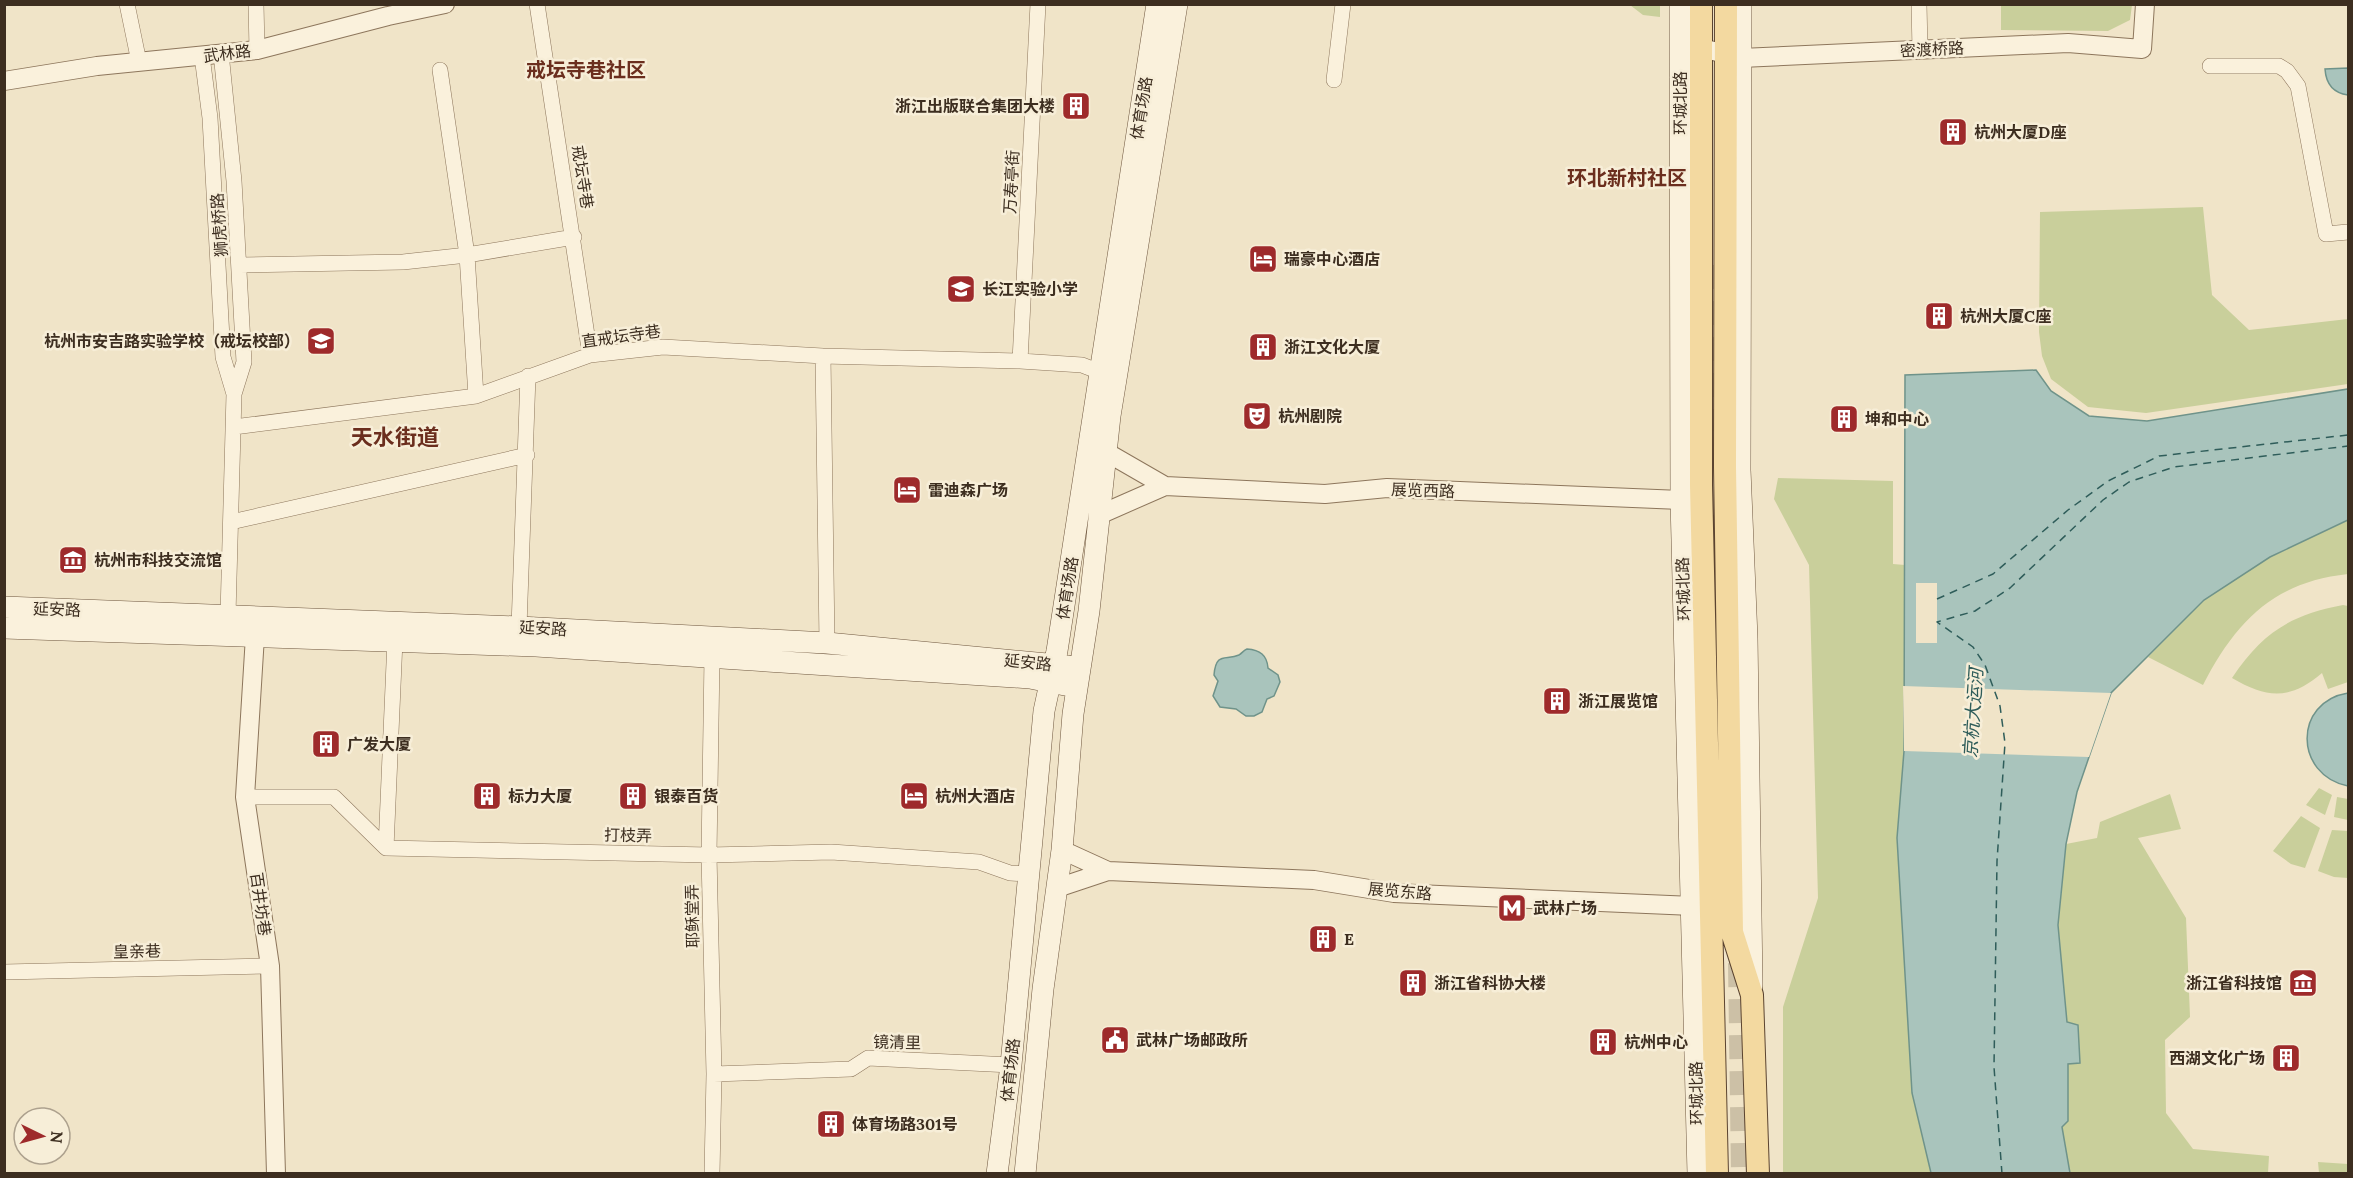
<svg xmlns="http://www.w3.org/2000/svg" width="2353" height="1178" viewBox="0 0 2353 1178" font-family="Lora,'Noto Sans SC',serif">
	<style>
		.green { fill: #c9cf9b }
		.water { fill: #a9c4bc; stroke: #6f938a; stroke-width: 1.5 }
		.pier { fill: #f0e4c8 }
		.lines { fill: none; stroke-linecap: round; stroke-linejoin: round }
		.ferry { stroke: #2f5d5a; stroke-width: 1.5; stroke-dasharray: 8 6; stroke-linecap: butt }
		.trunk-tunnel { stroke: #ccc0a6; stroke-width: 24; stroke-dasharray: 24 12; stroke-linecap: butt }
		.minor-casing { stroke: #8d765c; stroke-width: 16 }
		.tertiary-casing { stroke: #8d765c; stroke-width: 20 }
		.secondary-casing { stroke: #6f573f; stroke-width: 22 }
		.primary-casing { stroke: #5b4430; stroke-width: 24 }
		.minor { stroke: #faf1dc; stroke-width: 15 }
		.tertiary { stroke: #faf1dc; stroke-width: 18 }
		.secondary { stroke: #faf1dc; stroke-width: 21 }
		.primary { stroke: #f3d9a0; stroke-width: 22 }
		.labels { text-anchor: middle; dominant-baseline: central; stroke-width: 5; stroke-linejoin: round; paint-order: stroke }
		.street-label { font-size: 16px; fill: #3d2e20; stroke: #f7eed8 }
		.poi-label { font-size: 16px; font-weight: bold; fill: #3d2e20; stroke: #f7eed8; text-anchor: start }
		.water-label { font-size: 18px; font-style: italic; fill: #2f5d5a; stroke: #f7eed8 }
		.quarter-label { font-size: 20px; font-weight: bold; fill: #6b2e1e; stroke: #f7eed8 }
		.district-label { font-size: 22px; font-weight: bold; fill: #6b2e1e; stroke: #f7eed8 }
	</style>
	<rect width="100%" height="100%" fill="#f0e4c8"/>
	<path class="green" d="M1630,5H1660V17L1643,15Z
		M2001,5V4L2132,5L2130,20L2108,31L2001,30Z
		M2203,207L2212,295L2249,330L2348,319V384L2146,413L2088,407L2051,379L2042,356L2039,332L2040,212Z
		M1778,478L1893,481V564L1905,565L1904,751L1897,838L1912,1093L1931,1173H1783V1007L1818,898L1809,565L1774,499Z
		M2348,520V574C2274,582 2236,621 2203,685L2148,657L2204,600L2270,557Z
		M2343,605L2348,606V682L2328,689L2322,673C2290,700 2268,699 2232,678C2262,633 2290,615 2343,605Z
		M2319,788L2332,795L2325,815L2306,805Z
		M2170,794L2181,829L2138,838L2186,918L2190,1017L2165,1040L2166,1113L2193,1149L2269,1156L2268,1173H2070L2062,1127L2068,1121V1063H2080L2067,1023L2058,925L2066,844L2097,838L2100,822Z
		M2337,797L2348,799V820L2334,817Z
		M2301,816L2320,828L2305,868L2291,864L2273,851Z
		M2332,830L2348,831V878L2334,877L2318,871Z
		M2318,1162L2348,1164V1173H2319Z"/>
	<path class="water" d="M2348,68V95C2333,93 2326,84 2325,69Z
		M2036,370L2051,391L2089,416L2147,421L2348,389V520L2270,557L2204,600L2111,693L2077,792L2066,844L2058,925L2067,1022L2078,1025L2080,1063L2068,1064V1121L2062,1127L2070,1173H1931L1912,1093L1897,838L1904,751L1905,375Z
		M1247,649C1260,650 1267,655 1268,668L1278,675L1280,682L1274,696L1267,699L1262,712L1254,716H1246L1236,709L1220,707L1213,696L1218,681L1214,675C1216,651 1226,661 1239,655C1242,653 1244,650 1247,649Z
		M2348,693V786C2294,775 2293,702 2348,693Z"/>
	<path class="pier" d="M1916,583H1937V643H1916Z
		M1903,686L1991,689L2111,693L2089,757L1904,751Z"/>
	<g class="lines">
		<path class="ferry" d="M1937,599L1993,574L2068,510L2108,481L2159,456L2348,435
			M2002,1174L1994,1067L1997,861L2005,743L2000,706L1985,665L1973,647L1937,622L1975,611L2010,588L2103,500L2129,482L2174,467L2348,446"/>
		<path class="trunk-tunnel" d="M1712,265L1714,431
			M1740,963L1743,1174"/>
		<g class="minor-casing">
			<path id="minor" d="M127,4L139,62
				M256,4L257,50
				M537,4L590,355
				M1919,4L1920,50
				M202,56L210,118L223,357L234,394L244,362L234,181L221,53
				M2210,66H2279L2287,71L2298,86L2326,234L2348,232
				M440,70L467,255L476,396
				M1334,80L1343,4
				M240,265L403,262L467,255L574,237
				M823,356L827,643
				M1020,361L1038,4
				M234,427L476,396L590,355L663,347L823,356L1020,361L1082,365L1100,372
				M231,522L527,455
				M228,615L234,394
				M519,627L528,376
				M712,657L709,855L714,1074L712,1174
				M245,797H334L386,848L709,855L831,852L979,862L1010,873L1029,874
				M386,848L395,640
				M4,972L270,966
				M714,1074L851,1069L868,1058L1011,1065"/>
		</g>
		<g class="tertiary-casing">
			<path id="tertiary" d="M1690,45L1741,58L2068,43L2142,49L2145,4
				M4,81L97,66L257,50L388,16L445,4
				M1106,452L1165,486
				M1099,515L1165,486L1325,494L1387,488L1681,500
				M255,636L245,797L270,966L276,1174
				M1062,850L1108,871
				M1057,888L1108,871L1314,880L1394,893L1693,906"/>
		</g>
		<g class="secondary-casing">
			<path id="secondary" d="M1680,4L1681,500L1698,1174
				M1741,4L1740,470L1747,638L1752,985
				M4,607L519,627L827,643L1068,666
				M4,628L536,646L1030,678L1065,685
				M997,1174L1011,1065L1044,711L1057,651L1157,4
				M1025,1174L1043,989L1062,850L1073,714L1089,611L1110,416L1177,4"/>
		</g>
		<g class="primary-casing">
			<path id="primary" d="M1701,4V485L1717,1174
				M1726,4L1725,467L1732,932L1752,995L1758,1174"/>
		</g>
		<use href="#minor" class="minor"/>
		<use href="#tertiary" class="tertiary"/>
		<use href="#secondary" class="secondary"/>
		<use href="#primary" class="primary"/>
	</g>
	<defs>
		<g id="building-square" transform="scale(1.5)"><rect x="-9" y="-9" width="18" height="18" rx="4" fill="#9e2a2b" stroke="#f7eed8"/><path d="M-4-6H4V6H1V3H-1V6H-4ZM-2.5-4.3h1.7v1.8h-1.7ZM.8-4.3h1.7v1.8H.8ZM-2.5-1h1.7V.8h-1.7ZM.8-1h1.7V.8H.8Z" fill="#fff"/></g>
		<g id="hotel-square" transform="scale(1.5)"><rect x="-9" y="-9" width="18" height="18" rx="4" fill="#9e2a2b" stroke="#f7eed8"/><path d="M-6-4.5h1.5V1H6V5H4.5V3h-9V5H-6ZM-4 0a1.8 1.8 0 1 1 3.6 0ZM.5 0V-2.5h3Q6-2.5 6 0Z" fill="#fff"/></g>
		<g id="school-square" transform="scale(1.5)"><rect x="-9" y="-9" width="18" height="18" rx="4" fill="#9e2a2b" stroke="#f7eed8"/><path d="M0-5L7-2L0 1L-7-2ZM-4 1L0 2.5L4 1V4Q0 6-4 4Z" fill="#fff"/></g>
		<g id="theatre-square" transform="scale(1.5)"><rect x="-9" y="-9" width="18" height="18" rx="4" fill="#9e2a2b" stroke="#f7eed8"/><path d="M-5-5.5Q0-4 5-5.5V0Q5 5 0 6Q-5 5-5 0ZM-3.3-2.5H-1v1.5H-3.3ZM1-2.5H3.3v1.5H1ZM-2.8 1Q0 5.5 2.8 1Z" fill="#fff"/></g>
		<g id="museum-square" transform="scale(1.5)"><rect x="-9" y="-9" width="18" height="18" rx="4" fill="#9e2a2b" stroke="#f7eed8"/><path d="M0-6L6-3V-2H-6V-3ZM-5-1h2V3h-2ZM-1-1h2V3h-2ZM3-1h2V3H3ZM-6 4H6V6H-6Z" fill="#fff"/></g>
		<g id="metro-square" transform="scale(1.5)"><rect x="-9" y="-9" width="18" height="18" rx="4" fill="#9e2a2b" stroke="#f7eed8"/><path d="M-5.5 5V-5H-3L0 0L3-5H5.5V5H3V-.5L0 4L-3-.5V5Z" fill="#fff"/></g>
		<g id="civic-square" transform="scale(1.5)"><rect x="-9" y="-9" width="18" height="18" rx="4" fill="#9e2a2b" stroke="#f7eed8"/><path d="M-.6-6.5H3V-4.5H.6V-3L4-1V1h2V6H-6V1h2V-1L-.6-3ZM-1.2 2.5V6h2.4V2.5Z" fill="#fff"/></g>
	</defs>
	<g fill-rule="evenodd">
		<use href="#building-square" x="1076" y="106"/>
		<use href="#building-square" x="1953" y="132"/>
		<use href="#hotel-square" x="1263" y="259"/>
		<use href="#school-square" x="961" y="289"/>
		<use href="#building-square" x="1939" y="316"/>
		<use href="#school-square" x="321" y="341"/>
		<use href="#building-square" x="1263" y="347"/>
		<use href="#theatre-square" x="1257" y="416"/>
		<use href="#building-square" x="1844" y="419"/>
		<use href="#hotel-square" x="907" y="490"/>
		<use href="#museum-square" x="73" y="560"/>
		<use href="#building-square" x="1557" y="701"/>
		<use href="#building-square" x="326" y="744"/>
		<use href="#building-square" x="487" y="796"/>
		<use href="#building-square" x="633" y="796"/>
		<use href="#hotel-square" x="914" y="796"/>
		<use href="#metro-square" x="1512" y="908"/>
		<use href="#building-square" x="1323" y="939"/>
		<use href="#building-square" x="1413" y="983"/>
		<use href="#museum-square" x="2303" y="983"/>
		<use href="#civic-square" x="1115" y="1040"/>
		<use href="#building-square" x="1603" y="1042"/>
		<use href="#building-square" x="2286" y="1058"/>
		<use href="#building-square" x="831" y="1124"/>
	</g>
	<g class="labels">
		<g class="street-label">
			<text transform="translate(1932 49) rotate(-3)">密渡桥路</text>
			<text transform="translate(227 53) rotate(-7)">武林路</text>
			<text transform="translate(1680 103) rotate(-90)">环城北路</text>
			<text transform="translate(1141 108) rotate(-81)">体育场路</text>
			<text transform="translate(583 177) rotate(81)">戒坛寺巷</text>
			<text transform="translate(1011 182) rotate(-87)">万寿亭街</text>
			<text transform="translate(219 225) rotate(-94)">狮虎桥路</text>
			<text transform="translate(621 336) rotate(-8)">直戒坛寺巷</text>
			<text transform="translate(1423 490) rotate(2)">展览西路</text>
			<text transform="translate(1067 588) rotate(-81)">体育场路</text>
			<text transform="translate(1683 589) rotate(-92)">环城北路</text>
			<text transform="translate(57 609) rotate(2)">延安路</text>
			<text transform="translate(543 628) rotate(3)">延安路</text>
			<text transform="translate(1028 662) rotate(6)">延安路</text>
			<text transform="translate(628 835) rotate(1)">打枝弄</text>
			<text transform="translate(1400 891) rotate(5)">展览东路</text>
			<text transform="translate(261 904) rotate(82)">百井坊巷</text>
			<text transform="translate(692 916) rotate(-91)">耶稣堂弄</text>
			<text transform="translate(137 951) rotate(-1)">皇亲巷</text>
			<text transform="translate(897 1042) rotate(1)">镜清里</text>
			<text transform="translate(1010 1070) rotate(-84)">体育场路</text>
			<text transform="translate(1696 1093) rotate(-91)">环城北路</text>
		</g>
		<g class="poi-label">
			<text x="1055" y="106" text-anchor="end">浙江出版联合集团大楼</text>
			<text x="1974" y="132">杭州大厦D座</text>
			<text x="1284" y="259">瑞豪中心酒店</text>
			<text x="982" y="289">长江实验小学</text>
			<text x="1960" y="316">杭州大厦C座</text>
			<text x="300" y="341" text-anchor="end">杭州市安吉路实验学校（戒坛校部）</text>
			<text x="1284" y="347">浙江文化大厦</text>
			<text x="1278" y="416">杭州剧院</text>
			<text x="1865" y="419">坤和中心</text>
			<text x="928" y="490">雷迪森广场</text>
			<text x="94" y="560">杭州市科技交流馆</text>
			<text x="1578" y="701">浙江展览馆</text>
			<text x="347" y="744">广发大厦</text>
			<text x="508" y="796">标力大厦</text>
			<text x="654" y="796">银泰百货</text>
			<text x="935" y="796">杭州大酒店</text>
			<text x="1533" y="908">武林广场</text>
			<text x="1344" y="939">E</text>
			<text x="1434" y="983">浙江省科协大楼</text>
			<text x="2282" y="983" text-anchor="end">浙江省科技馆</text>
			<text x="1136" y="1040">武林广场邮政所</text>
			<text x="1624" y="1042">杭州中心</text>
			<text x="2265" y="1058" text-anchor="end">西湖文化广场</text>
			<text x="852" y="1124">体育场路301号</text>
		</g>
		<g class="water-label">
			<text transform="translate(1973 713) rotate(-86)">京杭大运河</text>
		</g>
		<g class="quarter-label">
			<text x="586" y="69">戒坛寺巷社区</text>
			<text x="1627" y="177">环北新村社区</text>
		</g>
		<g class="district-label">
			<text x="395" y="437">天水街道</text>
		</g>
	</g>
	<rect width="2353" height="1178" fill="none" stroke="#3d2e20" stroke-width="12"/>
	<g transform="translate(42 1136) rotate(95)"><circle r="28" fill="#f7eed8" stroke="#ada18e" stroke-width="1.5"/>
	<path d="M0-4.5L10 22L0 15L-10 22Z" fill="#9e2a2b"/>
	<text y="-9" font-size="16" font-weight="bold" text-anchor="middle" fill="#3d2e20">N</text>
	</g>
</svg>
